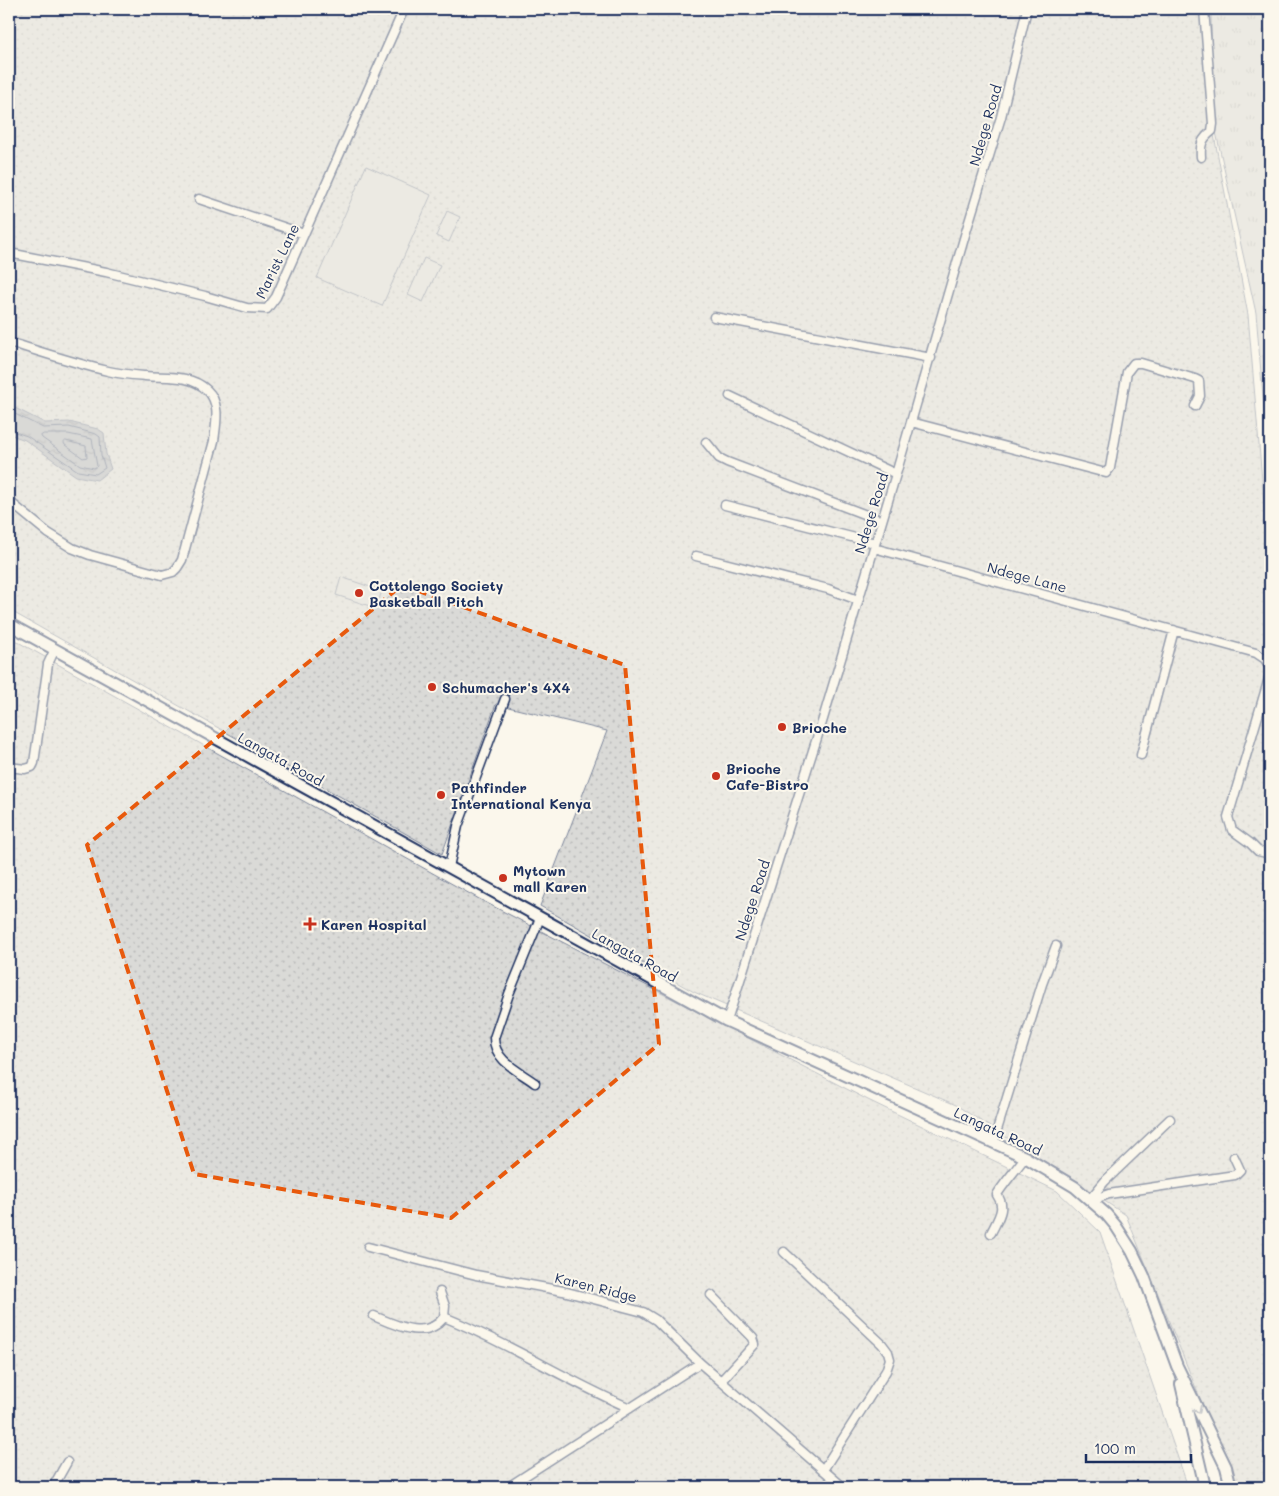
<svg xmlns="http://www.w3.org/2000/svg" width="1279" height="1496" viewBox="0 0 1279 1496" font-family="Mali,sans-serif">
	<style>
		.grass { fill: url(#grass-tufts); stroke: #7a849a }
		.garden { fill: url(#garden-dots); stroke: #7a849a }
		.pitch { fill: #dadad7; stroke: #7a849a }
		.water { fill: url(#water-ripples); stroke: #747e96 }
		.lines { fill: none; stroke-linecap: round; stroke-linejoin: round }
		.shore { stroke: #566483; stroke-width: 1 }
		.minor-casing { stroke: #1b2f5e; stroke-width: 11 }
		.major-casing { stroke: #1b2f5e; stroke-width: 14 }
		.minor { stroke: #fbf7ec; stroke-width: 8 }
		.major { stroke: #fbf7ec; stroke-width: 10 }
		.oneway { stroke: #8b93a5 }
		.marked { fill: none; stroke: #e8590c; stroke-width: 4; stroke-dasharray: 10 6; stroke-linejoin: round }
		.poi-dot { fill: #c8321e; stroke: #fbf7ec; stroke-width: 2 }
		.labels { text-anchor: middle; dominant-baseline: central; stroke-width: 4; stroke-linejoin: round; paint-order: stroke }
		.street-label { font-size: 14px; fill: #1b2f5e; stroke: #fbf7ec }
		.poi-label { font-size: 14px; font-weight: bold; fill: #1b2f5e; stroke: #fbf7ec; text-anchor: start }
	</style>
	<defs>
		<pattern id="grass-tufts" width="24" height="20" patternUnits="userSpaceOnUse" patternTransform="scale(1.25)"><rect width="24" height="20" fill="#dadad7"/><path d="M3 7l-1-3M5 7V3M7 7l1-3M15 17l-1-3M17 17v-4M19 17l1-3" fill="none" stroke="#babbbb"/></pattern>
		<pattern id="garden-dots" width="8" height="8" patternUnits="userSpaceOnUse" patternTransform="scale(1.25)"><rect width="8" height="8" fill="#dadad7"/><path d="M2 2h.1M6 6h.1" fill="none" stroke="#babbbb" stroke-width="1.8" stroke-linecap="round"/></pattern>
		<pattern id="water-ripples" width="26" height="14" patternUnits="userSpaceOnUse" patternTransform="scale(1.25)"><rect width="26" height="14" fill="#afb3bb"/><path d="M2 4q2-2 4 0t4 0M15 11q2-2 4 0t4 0" fill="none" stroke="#8e929b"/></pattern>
	</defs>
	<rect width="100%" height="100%" fill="#fbf7ec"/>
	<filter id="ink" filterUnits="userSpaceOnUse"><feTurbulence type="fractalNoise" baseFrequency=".02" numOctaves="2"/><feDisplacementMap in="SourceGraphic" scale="10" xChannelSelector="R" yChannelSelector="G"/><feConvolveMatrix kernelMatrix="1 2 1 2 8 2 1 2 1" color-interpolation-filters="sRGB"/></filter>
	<g filter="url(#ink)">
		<path class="grass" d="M1211,9H1270V480L1256,313L1212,114Z"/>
		<path class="garden" d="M9,9H1209L1210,114L1248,315L1270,575V973L1269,978L1270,980V1487H1236L1126,1215L956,1105L694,992L540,906L607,731L496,704L442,854L9,610Z
			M9,637L481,900L868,1100L1057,1191L1100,1232L1188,1487H9Z"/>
		<path class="pitch" d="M366,166L431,195L382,306L317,278Z
			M447,211L460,217L449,242L436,236Z
			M424,258L440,265L423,302L408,295Z
			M341,577L382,591L376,608L336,595Z"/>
		<path class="water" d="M9,405L45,423L69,422L98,429L104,433L106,454L111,469L97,480L76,476L25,440L9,434Z"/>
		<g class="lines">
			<path class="shore" d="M9,411L43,428L69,427L96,434L100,437L101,455L105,468L96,474L78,471L27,436L9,430
				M44,434H68L92,439L97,466L94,468L80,465L42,438L41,436Z
				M66,441L86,446L87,457L83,458L65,445L64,443Z"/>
			<g class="minor-casing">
				<path id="minor" d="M1201,157C1200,144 1202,139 1212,131L1213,124L1204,9
					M199,199L304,234
					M9,253L106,272L205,296L247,308L267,309L276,297L404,9
					M714,317L931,358
					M9,342C41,352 74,363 108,371C120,374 133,375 145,376C168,378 189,374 207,390C221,403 216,424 214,441L182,560L177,568L173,572L162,575L90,555L72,548L48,533L9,501
					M730,396L896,474
					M911,422L1106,473L1110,468L1127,372L1134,363H1141L1195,379L1199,381L1200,396L1195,406
					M706,442L719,458L727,462L882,521
					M725,505L875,543
					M874,548L1256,653L1265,659L1270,667
					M696,556L828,589L858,600
					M1270,675L1228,817L1232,830L1250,843L1258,851L1270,854
					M1141,755L1174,630
					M9,767L25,769L32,767L34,763L48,664L55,649
					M449,867L458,826L505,699
					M727,1021L823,719L896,474L965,235L1001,117L1027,9
					M535,1083C519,1071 494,1061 494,1038L509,994L540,918
					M993,1143L1042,984L1056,946
					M1090,1199L1105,1181L1170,1119
					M1094,1203L1100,1197L1109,1194L1235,1175L1240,1170L1234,1157
					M991,1233C997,1220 1007,1208 997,1195C1000,1188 1019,1166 1025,1157
					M368,1247L476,1275L563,1291L643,1312L656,1320L700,1363L843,1487
					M784,1252L882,1344L888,1352L890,1359L886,1371L823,1470
					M440,1292L445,1306L444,1317C509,1343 567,1381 630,1408
					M711,1295L753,1338L755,1344L721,1381
					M374,1316C395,1325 427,1341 444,1317
					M53,1487L67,1462
					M508,1487L700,1363"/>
			</g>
			<g class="major-casing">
				<path id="major" d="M9,624L727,1021L1025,1157L1075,1187L1106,1214L1116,1226L1132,1251L1144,1276L1177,1366L1226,1467L1231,1487
					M1181,1384L1205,1487"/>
			</g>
			<use href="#minor" class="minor"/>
			<use href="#major" class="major"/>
		</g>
		<defs><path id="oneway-chevron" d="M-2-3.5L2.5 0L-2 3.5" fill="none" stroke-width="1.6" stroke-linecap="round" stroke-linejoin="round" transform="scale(1.25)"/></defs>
		<use class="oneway" href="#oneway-chevron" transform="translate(1198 1410) rotate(64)"/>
	</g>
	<path d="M0 0H1279V1496H0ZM402,585L625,665L659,1044L451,1218L194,1174L87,845Z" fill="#fbf7ec" fill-opacity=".55" fill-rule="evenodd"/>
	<path class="marked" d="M402,585L625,665L659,1044L451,1218L194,1174L87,845Z"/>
	<g class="poi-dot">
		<circle cx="359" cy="593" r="5"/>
		<circle cx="432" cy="687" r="5"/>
		<circle cx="782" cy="727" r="5"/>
		<circle cx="716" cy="776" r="5"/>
		<circle cx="441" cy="795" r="5"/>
		<circle cx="503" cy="878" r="5"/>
		<path d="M307.5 916.5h5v5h5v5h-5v5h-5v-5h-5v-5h5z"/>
	</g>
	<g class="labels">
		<g class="street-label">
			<text transform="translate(985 125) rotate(-74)">Ndege Road</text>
			<text transform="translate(277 261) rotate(-64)">Marist Lane</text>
			<text transform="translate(871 513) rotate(-73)">Ndege Road</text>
			<text transform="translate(1027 577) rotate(15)">Ndege Lane</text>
			<text transform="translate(281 759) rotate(29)">Langata Road</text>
			<text transform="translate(752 900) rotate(-72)">Ndege Road</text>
			<text transform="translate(635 955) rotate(29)">Langata Road</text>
			<text transform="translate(998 1131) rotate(25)">Langata Road</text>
			<text transform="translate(596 1287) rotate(14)">Karen Ridge</text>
		</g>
		<g class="poi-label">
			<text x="369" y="585">Cottolengo Society<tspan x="369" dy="16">Basketball Pitch</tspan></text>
			<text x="442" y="687">Schumacher's 4X4</text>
			<text x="792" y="727">Brioche</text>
			<text x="726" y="768">Brioche<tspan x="726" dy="16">Cafe-Bistro</tspan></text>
			<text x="451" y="787">Pathfinder<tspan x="451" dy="16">International Kenya</tspan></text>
			<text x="513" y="870">Mytown<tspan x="513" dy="16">mall Karen</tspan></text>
			<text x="321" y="924">Karen Hospital</text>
		</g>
	</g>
	<rect width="1279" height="1496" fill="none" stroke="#fbf7ec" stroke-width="30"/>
	<rect x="15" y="15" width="1249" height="1466" fill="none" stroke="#1b2f5e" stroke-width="2" filter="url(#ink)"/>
	<path d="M1086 1454v8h105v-8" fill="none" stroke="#1b2f5e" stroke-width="2.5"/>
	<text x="1094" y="1454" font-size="15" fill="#1b2f5e" stroke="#fbf7ec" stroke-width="4" paint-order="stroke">100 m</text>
</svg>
